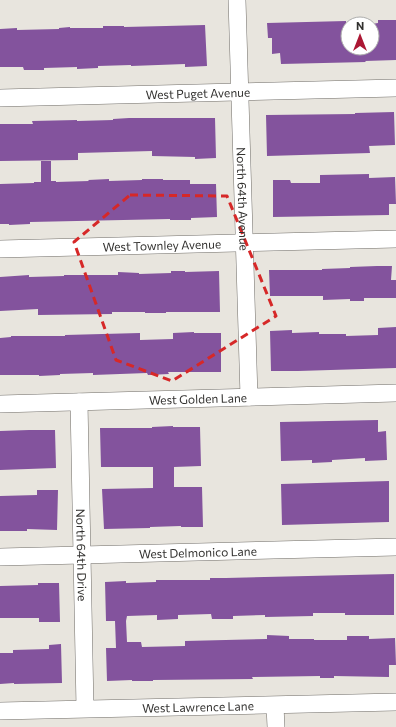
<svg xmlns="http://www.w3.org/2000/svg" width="396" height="727" viewBox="0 0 396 727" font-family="Commissioner,sans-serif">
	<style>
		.building { fill: #83539d }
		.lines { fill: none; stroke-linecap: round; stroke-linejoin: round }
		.minor-casing { stroke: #716e69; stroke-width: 18 }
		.minor { stroke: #fff; stroke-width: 17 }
		.marked { fill: none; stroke: #d62828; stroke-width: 3; stroke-dasharray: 8 5; stroke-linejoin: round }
		.labels { text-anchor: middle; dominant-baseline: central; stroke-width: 4; stroke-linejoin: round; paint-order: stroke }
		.street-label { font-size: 12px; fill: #32312f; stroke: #fff }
	</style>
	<rect width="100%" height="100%" fill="#e8e5de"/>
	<path class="building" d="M378,20H396V60L365,61L366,62L281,64L280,53L272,54V38H268L267,23L346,21L347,48H372V24L378,23Z
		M205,25L207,66L185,67V64L131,66V65L98,66V68L77,69V67L44,68V70H24L23,67H0V29L17,28V30L59,29V28L70,27V28H103V26H124V27L166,26Z
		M394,112L395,145L369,146L370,153L267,156L266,115L355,114V113Z
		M129,118H215L216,158L195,159V157L152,156V151L78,153V160L0,161V124H33L32,121L77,120V121L113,120V119Z
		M41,161H51V181H56V182L89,181L88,180L109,179V181L142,180V179H163V180H190V184H216L217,217L191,218V220H170V219L30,222V224L9,225V224H0V184L34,183V182H41Z
		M369,174V178L395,177L396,204H389V215L273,217V180H290L291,183H320V175Z
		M377,266H392L391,280H396V298H364V301H350V299L323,300V296H270L269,270H322V269L350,268V267Z
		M171,271H185V272L219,271L220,312H166V313H145V312H112V314L38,315V309L0,311V277L29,275V277L64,276V275H118V272L139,273V274L171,273Z
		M396,327V368L298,371H271L270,331L292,330V333L319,332V334H346V336L378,335V328Z
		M194,332V333H221V372H168L169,374L148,375L147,373L93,375V373L60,374V375L39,376V375H0V338L11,337V336H65V335L140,333V340L173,339V333Z
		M378,420V432L386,431L387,460L365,461V458L332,460V462L312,463V460L281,461L280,422Z
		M173,426V427H200L201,466L174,467V487H202L203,527H181V526L150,527V528L104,529L102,489L153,488V467H101L100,428H152V427Z
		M29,430H55L56,468L0,470V431Z
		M389,481V522L282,525L281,484Z
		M37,490H58L57,530L27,529V531H0V496L37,495Z
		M394,574V615H345V613H313V616L265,617V615L233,616V619H212L211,614L178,615V619L157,620V615L127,616L126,621L127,642H141L142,647L185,646V641L267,639V635L289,636V639H314V640H347V636H369V639L395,638L396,665H389V677L334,676V678H320V676L252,677L253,679L153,680V681H132V680L107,681L106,648H116L115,621H106L105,582L126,581V583L156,582V580H210V578H226Z
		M38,583H59L60,622H39V618H0V586L38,585Z
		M61,644L62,683L14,684V683L0,684V653H13V650L49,649V645Z"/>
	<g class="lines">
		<g class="minor-casing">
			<g id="minor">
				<path id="s1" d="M237,0L249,397"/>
				<path id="s2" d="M0,98L396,88"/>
				<path id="s3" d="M0,249L396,239"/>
				<path id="s4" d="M79,402L85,708"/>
				<path id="s5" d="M0,404L396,393"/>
				<path id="s6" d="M0,557L82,555L396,547"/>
				<path d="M275,706L276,727"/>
				<path id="s7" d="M0,711L396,702"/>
			</g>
		</g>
		<use href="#minor" class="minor"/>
	</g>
	<path class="marked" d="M130,195L227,196L276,316L172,381L116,360L74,242Z"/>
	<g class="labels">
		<g class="street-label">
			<text stroke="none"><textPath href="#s2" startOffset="198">West Puget Avenue</textPath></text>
			<text stroke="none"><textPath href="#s1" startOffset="199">North 64th Avenue</textPath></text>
			<text stroke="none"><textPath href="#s3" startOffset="162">West Townley Avenue</textPath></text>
			<text stroke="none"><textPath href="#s5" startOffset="198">West Golden Lane</textPath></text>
			<text stroke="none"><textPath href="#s6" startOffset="198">West Delmonico Lane</textPath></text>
			<text stroke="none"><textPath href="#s4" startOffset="153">North 64th Drive</textPath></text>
			<text stroke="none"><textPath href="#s7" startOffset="198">West Lawrence Lane</textPath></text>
		</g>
	</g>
	<g transform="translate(360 36)"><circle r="19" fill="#ffffff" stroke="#adadac"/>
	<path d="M0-3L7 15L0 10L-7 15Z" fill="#ac1734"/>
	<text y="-6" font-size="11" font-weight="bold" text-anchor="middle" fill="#32312f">N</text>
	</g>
</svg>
